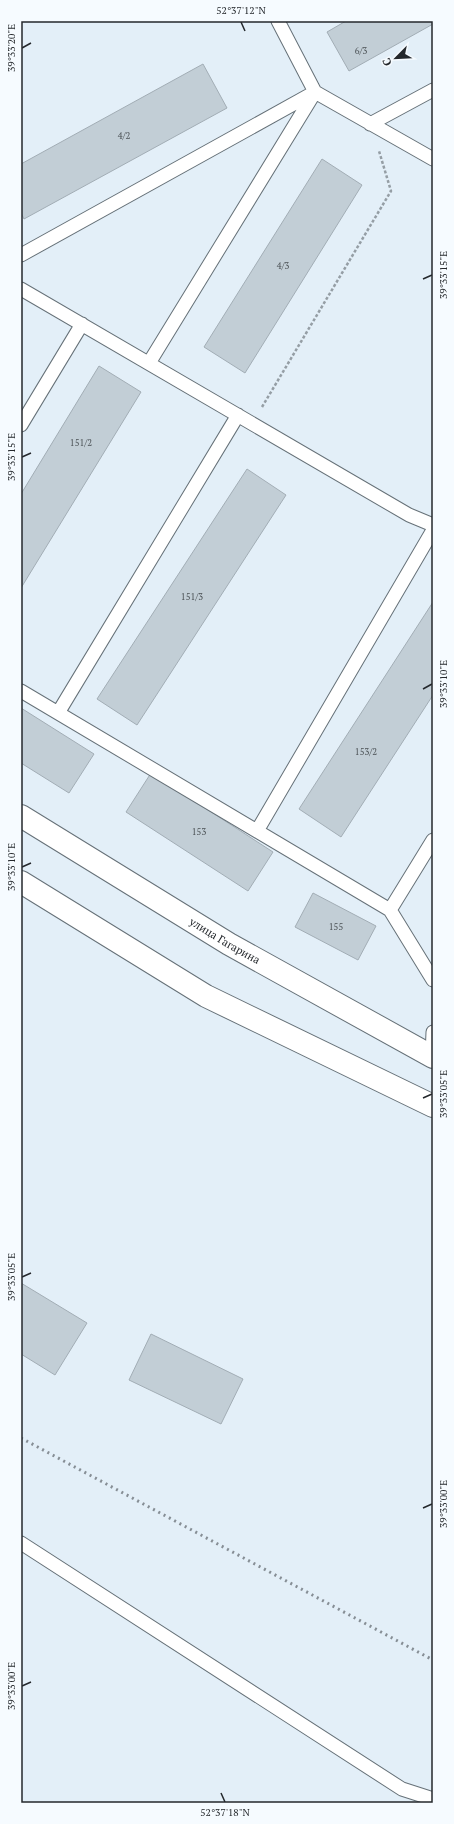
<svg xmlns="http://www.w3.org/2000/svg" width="454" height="1824" viewBox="0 0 454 1824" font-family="'PT Serif',serif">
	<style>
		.building { fill: #c2ced6; stroke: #a2adb5 }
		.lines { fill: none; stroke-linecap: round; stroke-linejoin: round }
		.service-casing { stroke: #667178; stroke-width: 15 }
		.primary-casing { stroke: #667178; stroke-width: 24 }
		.path { stroke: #959ea5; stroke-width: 2.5; stroke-dasharray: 3 2; stroke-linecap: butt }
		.service { stroke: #fff; stroke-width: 13 }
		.primary { stroke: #fff; stroke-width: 22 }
		.rail { stroke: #868e95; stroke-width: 3; stroke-dasharray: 2 4; stroke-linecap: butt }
		.ticks { fill: none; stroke: #24282c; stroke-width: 1.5 }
		.labels { text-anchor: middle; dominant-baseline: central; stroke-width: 3.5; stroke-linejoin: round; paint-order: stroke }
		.number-label { font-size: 9px; fill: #4c5256 }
		.street-label { font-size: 11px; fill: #24282c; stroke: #f6fbff }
		.neatline { fill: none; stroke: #24282c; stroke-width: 1.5 }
		.ticks-label { font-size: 10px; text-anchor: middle; fill: #24282c }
	</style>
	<rect width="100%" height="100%" fill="#e3eff8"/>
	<path class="building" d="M346,21H433V24L349,71L327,32Z
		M203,64L227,108L24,219L21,213V164Z
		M322,159L362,185L245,373L204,347Z
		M99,366L141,392L21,588V494Z
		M247,469L286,495L137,725L97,699Z
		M433,602V695L341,837L299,809Z
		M21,708L94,754L69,793L21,763Z
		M151,773L273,852L248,891L126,812Z
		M313,893L376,926L358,960L295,927Z
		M21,1283L87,1323L55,1375L21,1354Z
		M151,1334L243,1379L221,1424L129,1380Z"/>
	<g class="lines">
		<g class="service-casing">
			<path id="service" d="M370,124L433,90
				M21,255L315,92L433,159
				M21,289L409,515L433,525
				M149,363L315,92L278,21
				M21,425L82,324
				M21,691L390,910L433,980
				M58,713L238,415
				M257,831L433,530
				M390,910L433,840
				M432,1057L433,1032
				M21,1543L402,1789L433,1799"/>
		</g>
		<g class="primary-casing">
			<g id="primary">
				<path id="s1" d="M21,816L229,944L433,1057"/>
				<path d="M21,882L206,996L433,1106"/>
			</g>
		</g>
		<path class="path" d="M262,407L391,191L379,151"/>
		<use href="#service" class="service"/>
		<use href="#primary" class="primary"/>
		<path class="rail" d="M21,1438L433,1660"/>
	</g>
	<path class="ticks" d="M241,22L245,31M22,48L31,43M423,279L432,275M22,457L31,453M423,689L432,684M22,867L31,863M423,1098L432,1094M22,1277L31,1273M423,1508L432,1504M22,1686L31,1682M221,1793L225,1802"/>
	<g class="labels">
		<g class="number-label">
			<text x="361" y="51">6/3</text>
			<text x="124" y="136">4/2</text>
			<text x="283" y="266">4/3</text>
			<text x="81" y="443">151/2</text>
			<text x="192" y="597">151/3</text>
			<text x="366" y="752">153/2</text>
			<text x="199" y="832">153</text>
			<text x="336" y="927">155</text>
		</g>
		<g class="street-label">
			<text stroke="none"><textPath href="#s1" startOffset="239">улица Гагарина</textPath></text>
		</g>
	</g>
	<rect width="454" height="1824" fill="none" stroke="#f6fbff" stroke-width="44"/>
	<g transform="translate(396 58) rotate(246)" stroke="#f6fbff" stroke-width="3" paint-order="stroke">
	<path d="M0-3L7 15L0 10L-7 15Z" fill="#24282c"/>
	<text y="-6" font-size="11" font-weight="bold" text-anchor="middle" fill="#24282c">С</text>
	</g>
	<rect x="22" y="22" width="410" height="1780" class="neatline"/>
	<g class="ticks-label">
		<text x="241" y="14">52°37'12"N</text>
		<text transform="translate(11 48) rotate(-90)" y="4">39°33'20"E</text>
		<text transform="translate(443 275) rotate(-90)" y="4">39°33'15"E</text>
		<text transform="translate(11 457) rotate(-90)" y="4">39°33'15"E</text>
		<text transform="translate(443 684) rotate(-90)" y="4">39°33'10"E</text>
		<text transform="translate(11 867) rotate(-90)" y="4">39°33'10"E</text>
		<text transform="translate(443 1094) rotate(-90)" y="4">39°33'05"E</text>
		<text transform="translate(11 1277) rotate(-90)" y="4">39°33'05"E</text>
		<text transform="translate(443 1504) rotate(-90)" y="4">39°33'00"E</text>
		<text transform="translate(11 1686) rotate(-90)" y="4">39°33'00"E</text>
		<text x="225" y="1816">52°37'18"N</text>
	</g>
</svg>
